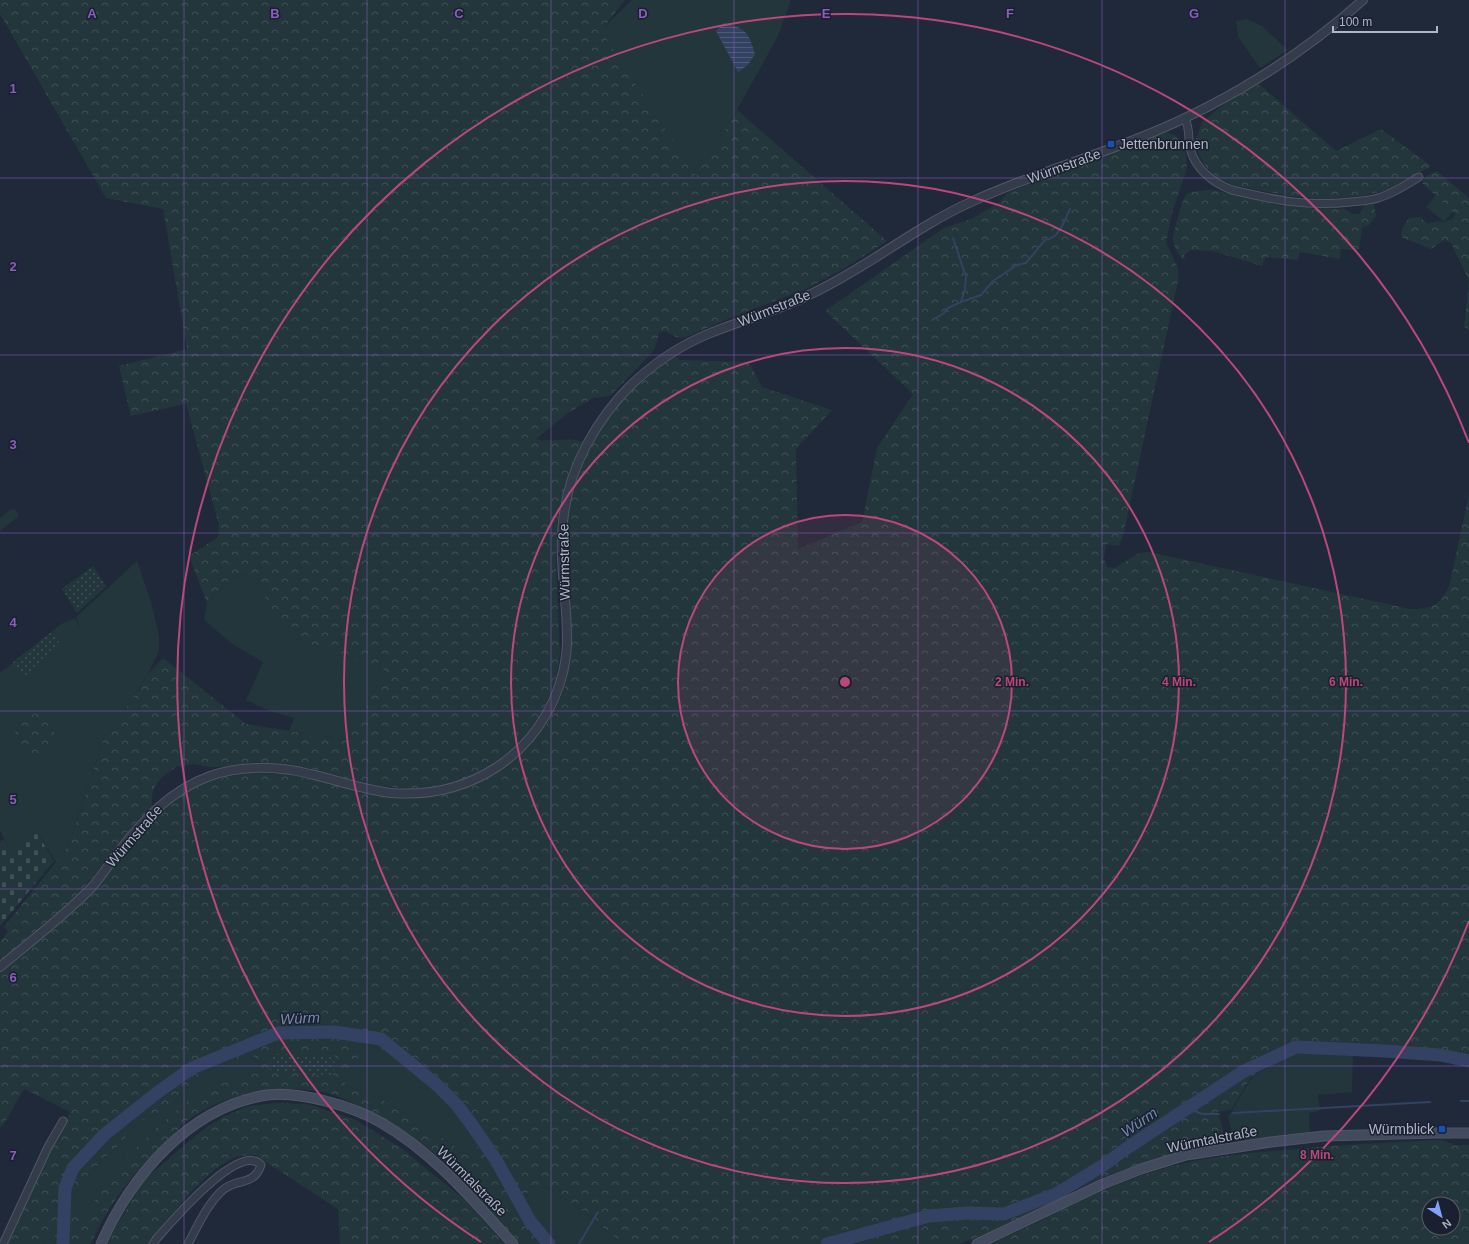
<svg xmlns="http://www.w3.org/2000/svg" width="1469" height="1244" viewBox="0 0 1469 1244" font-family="Helvetica,sans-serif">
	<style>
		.green { fill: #22363b }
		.forest { fill: url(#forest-crowns); fill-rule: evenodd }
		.cemetery { fill: url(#cemetery-stones) }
		.garden { fill: url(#garden-dots) }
		.water { fill: url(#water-rules) }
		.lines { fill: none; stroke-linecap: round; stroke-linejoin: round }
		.stream { stroke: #334262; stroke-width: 2 }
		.river { stroke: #334262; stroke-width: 13 }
		.minor-casing { stroke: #4f5665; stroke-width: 9 }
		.tertiary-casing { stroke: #4f5665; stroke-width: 10 }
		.secondary-casing { stroke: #4f5665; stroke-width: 11 }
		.minor { stroke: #343b4a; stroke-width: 7 }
		.tertiary { stroke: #343b4a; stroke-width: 8 }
		.secondary { stroke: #424a5d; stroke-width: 9 }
		.grid { fill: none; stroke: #8d5cc1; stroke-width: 1; stroke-opacity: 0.55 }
		.ring { fill: none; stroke: #bc477b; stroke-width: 2 }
		.transit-dot { fill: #1a4fb4; stroke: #1a202f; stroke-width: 1.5 }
		.labels { text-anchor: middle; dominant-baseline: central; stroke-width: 3; stroke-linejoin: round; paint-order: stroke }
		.poi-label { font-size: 14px; fill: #afb6c6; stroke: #1a202f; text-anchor: start }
		.street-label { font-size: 14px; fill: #afb6c6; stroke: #1a202f }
		.water-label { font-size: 15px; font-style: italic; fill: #7589b0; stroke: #1a202f }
		.grid-label { font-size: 13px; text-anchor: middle; font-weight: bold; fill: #8d5cc1; stroke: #1a202f; stroke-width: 3; stroke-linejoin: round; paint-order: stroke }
		.centre { fill: #bc477b; stroke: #1a202f; stroke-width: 2 }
		.ring-label { font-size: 12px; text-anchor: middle; font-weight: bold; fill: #bc477b; stroke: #1a202f; stroke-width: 3; stroke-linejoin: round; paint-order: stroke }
	</style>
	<defs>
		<pattern id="forest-crowns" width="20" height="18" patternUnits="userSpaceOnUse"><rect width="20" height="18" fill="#22363b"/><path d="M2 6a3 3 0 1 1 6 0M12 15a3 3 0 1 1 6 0" fill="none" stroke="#405156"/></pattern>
		<pattern id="cemetery-stones" width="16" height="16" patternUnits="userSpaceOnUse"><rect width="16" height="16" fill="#22363b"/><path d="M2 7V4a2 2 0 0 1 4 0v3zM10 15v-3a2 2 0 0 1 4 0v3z" fill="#405156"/></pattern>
		<pattern id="garden-dots" width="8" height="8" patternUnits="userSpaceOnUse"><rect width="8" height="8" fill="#22363b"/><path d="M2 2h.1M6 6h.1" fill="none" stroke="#405156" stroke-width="1.8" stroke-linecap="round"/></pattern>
		<pattern id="water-rules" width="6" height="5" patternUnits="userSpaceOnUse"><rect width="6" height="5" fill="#334262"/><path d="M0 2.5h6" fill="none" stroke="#4e5b77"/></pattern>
	</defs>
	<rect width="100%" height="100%" fill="#20293a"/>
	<path class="green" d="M632,0H791L778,36L737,110L696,177L600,31Z
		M1247,19L1262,26L1288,50L1260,68L1238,37L1236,21Z
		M1438,193L1456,208L1444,222L1426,207Z
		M11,509L16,510L19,516L0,531V518Z
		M137,561L151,602L159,636V651L148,674L111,732L105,735L70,841L64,852L56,862L36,831L9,850L0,830V673L61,624L75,618L80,628L76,617Z
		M245,574L269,591L293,638L386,669L364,712L347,740L289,731L294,718L270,711L246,700L263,662L232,644L204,620L207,603L229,580Z
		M369,1044L397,1059L429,1084L463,1118L477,1144L478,1154L471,1158L419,1121L382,1100L345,1085L346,1076L355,1045Z
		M1290,1054H1353L1352,1092L1318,1095L1320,1111L1309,1113L1310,1134L1237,1141L1232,1133L1228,1117L1253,1076Z
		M254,1055L260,1071L225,1083L195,1097L171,1117L143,1142L109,1179L85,1217L70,1205L76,1191L86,1177L123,1141L136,1123L169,1108L184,1090L211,1067Z
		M546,1186L583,1211L623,1244H559L555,1241L531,1214L527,1193Z
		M54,1226L56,1244H43Z"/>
	<path class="forest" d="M0,0H625L601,31L696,176L737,110L887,241L845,268L804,290L735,316L686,337C678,339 672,336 666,331L659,333L655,348L648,357L610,396L593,398L568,413L536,439C551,443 568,436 583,442L572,467L562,496L557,523L556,559L560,654L555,683L540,717L517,746L494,764L471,777L429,788L409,789L381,786L356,781L321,771L288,764L256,762L221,767H209L195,764L176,767L161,778L155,786L152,795V806L138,820L118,844L93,877L70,903L0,963V942L8,931L4,927L64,852L70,841L105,735L108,730L111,732L148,674L163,658L246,724L347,740L364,712L385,670L293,638L258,607L269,591L245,574L229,580L207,603L189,556L218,537L219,525L186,404L131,416L119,366L187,349L163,209L106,198L0,14Z
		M1259,84L1336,151L1381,129L1431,166L1391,189L1362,196L1323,199L1289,196L1233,185L1216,177L1205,166L1199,155L1196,139L1202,122L1224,104Z
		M1165,132L1177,136L1185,146L1187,168L1172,213L1166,243L1178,268V281L1123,536L1119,546L1106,544L1104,559L1107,567L1115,568L1139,553L1149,552L1410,609C1431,610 1443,604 1450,583L1469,494V1065L1443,1059L1370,1053H1289L1252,1076L1231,1110L1217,1112L1221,1122L1225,1139C1178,1154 1131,1164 1086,1185C1044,1204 1003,1230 959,1244H623L583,1211L546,1186L527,1193L531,1214L555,1241L559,1244H520C501,1223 483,1202 463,1182C455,1174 448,1165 440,1158C412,1135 383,1117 350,1102C343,1099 335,1095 328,1093C282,1083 225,1092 187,1121C180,1127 174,1134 167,1140C136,1169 108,1204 91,1244H56L54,1227L43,1244H5L70,1112L24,1089L4,1124L0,1127V972C34,944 71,917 100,884C110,871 119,858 129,845C175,788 213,769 287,774C306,778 326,782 345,787C360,791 377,797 393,798C408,798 424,798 439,796C444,795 450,793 456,791C506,776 546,738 564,689C569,673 571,656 571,640C572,627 570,614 569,601C566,566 563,531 571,496C585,438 626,388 675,355L680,360L749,362L762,387L832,410L796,449L798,549L862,522L877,448L913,394L825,311L944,228L971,219L999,203L1007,193ZM369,1044L397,1059L429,1085L463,1118L477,1144L478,1154L471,1158L419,1121L382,1100L345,1085L346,1076L360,1067L355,1046ZM254,1056L260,1071C239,1078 213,1085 194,1097C166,1117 131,1151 110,1178C100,1189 93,1204 85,1217L70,1205L76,1191L86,1177L123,1141L136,1123L169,1108L184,1090L211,1067Z
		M1437,171L1469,198V329L1464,327L1469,281L1451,243L1444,240L1431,249L1401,237L1402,229L1409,218L1420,217L1428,224C1442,218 1443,228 1456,215L1422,183L1426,176Z
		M1214,190L1279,205L1308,208L1345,209L1353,214H1359L1365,205L1374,204L1376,216L1369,225L1362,228L1359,250L1341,249L1340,259L1300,252L1298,260L1266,257L1262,266L1212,251L1191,250L1184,255L1185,260C1179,256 1173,246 1173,238C1174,232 1182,198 1187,194C1189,191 1209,190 1214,190Z
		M35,714L44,715C55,727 61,742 46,754C42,757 35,758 31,759L20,751L14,740L16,728L23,718Z
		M277,1103L308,1104L356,1120L401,1148L465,1200L505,1244H340L338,1209L255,1155C248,1156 239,1155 234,1158C200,1173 172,1216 150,1244H108L112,1234L143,1181L188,1142L208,1126L225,1116L248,1106Z
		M1442,1140L1455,1145H1469V1244H991C1052,1217 1112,1181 1177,1165C1212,1156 1249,1153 1285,1150C1337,1145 1390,1142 1442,1140ZM1429,1204H1453V1228H1429Z"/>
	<path class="cemetery" d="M36,831L54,861L0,926V842L4,839L9,850Z"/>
	<path class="garden" d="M93,566L106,586L77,613L62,589Z
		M50,633L59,641L51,653L24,678L12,663Z
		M271,1054L335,1056L333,1077L270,1070Z"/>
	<path class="water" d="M724,23C747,29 748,32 755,54L748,65L738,72L716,31Z"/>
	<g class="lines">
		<path class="stream" d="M953,238L966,277L965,290L961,301
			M934,319L944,313L948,308L961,302L981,295L993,281L1017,265L1026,263L1045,240C1060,238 1064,221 1070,209
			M1461,1101H1469
			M1187,1108L1202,1114H1219
			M1233,1113L1430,1102
			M579,1244L598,1212"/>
		<path class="river" d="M63,1244L65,1188L73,1168L105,1134L158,1092L192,1068L278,1033L334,1032L381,1039L437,1085L457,1105L472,1125L496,1160L530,1221L549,1244
			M827,1244L929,1216L967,1213L1004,1214L1056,1194L1102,1166L1130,1146L1244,1071L1296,1047L1385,1051L1440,1055L1469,1061"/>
		<g class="minor-casing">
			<path id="minor" d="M1185,118C1190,129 1188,137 1190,148C1195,169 1213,183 1232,190C1275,200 1306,207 1351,202C1360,201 1369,201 1378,198C1392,194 1406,185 1419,177
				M3,1244L48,1147L63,1121
				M153,1244L157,1238C171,1223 239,1141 261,1165C254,1186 238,1178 224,1189C209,1201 197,1227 188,1244"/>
		</g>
		<g class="tertiary-casing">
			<path id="tertiary" d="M0,967C31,941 63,917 91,888C101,877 109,864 119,851C144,819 171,790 210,776C241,765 278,766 310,774C337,780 364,790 391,793C429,796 465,788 497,767C538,740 565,693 567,643C568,600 557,557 564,514C570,466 597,419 631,385C653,364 679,346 708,334C742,320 778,311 811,294C867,268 915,227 971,202C1027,176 1087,159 1144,136C1223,104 1299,57 1363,0"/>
		</g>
		<g class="secondary-casing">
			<path id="secondary" d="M101,1244C131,1176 189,1107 267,1095C300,1091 352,1106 380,1122C433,1152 473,1200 513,1244
				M977,1244L1103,1184L1141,1169L1186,1155L1271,1142L1324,1136L1436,1133H1469"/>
		</g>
		<use href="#minor" class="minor"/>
		<use href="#tertiary" class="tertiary"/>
		<use href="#secondary" class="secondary"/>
	</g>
	<path class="grid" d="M184,0V1244M367,0V1244M551,0V1244M734,0V1244M918,0V1244M1102,0V1244M1285,0V1244M0,178H1469M0,355H1469M0,533H1469M0,711H1469M0,889H1469M0,1066H1469"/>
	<circle cx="845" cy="682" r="167" fill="#bc477b" fill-opacity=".12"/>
	<g class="ring">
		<circle cx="845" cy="682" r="167"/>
		<circle cx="845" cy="682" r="334"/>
		<circle cx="845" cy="682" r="501"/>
		<path d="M1469 921A668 668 0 0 1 1209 1242M481 1242A668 668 0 1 1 1469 443"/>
	</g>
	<g class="transit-dot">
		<rect x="1107" y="140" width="8" height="8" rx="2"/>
		<rect x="1438" y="1125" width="8" height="8" rx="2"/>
	</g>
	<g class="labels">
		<g class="poi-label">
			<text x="1119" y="144">Jettenbrunnen</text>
			<text x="1434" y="1129" text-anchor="end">Würmblick</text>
		</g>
		<g class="street-label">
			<text transform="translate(1064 166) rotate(-20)">Würmstraße</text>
			<text transform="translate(774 308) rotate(-22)">Würmstraße</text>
			<text transform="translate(564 562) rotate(-91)">Würmstraße</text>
			<text transform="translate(134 836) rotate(-49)">Würmstraße</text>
			<text transform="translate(1212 1139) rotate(-11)">Würmtalstraße</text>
			<text transform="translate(472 1181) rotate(45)">Würmtalstraße</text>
		</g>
		<g class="water-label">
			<text transform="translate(300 1018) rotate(-3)">Würm</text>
			<text transform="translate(1139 1122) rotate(-34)">Würm</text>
		</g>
	</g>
	<g class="grid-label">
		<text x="92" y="18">A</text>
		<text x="275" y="18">B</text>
		<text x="459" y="18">C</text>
		<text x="643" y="18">D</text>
		<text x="826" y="18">E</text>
		<text x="1010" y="18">F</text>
		<text x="1194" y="18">G</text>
		<text x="13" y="93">1</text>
		<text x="13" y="271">2</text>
		<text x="13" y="449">3</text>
		<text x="13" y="627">4</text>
		<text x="13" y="804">5</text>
		<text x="13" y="982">6</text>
		<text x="13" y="1160">7</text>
	</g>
	<circle cx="845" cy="682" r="6" class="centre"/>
	<g class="ring-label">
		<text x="1012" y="686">2 Min.</text>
		<text x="1179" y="686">4 Min.</text>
		<text x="1346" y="686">6 Min.</text>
		<text x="1317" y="1159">8 Min.</text>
	</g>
	<g transform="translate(1441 1216) rotate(144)"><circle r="19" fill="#1a202f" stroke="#565c6b"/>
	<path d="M0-3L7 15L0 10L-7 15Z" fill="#7fa3fb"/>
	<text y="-6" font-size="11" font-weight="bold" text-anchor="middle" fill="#afb6c6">N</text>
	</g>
	<path d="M1333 26v6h104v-6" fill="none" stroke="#afb6c6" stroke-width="2"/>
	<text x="1339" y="26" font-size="12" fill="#afb6c6" stroke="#1a202f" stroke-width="3" paint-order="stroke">100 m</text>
</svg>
